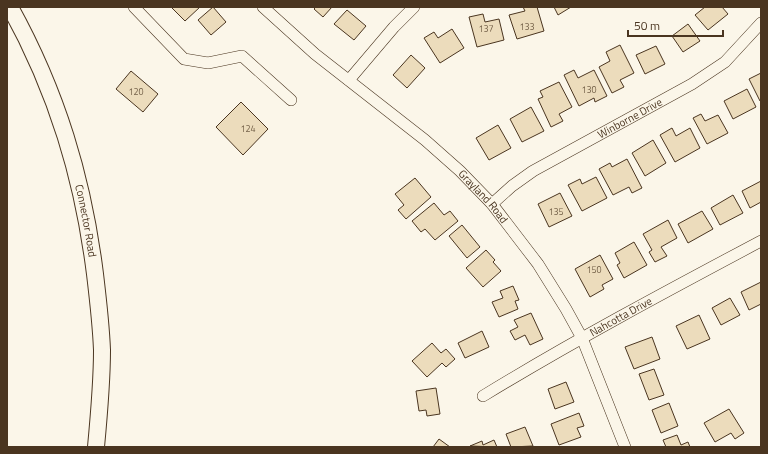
<svg xmlns="http://www.w3.org/2000/svg" width="768" height="454" viewBox="0 0 768 454" font-family="'Titillium Web',sans-serif">
	<style>
		.building { fill: #ecdcbc; stroke: #4a3520 }
		.lines { fill: none; stroke-linecap: round; stroke-linejoin: round }
		.street-casing { stroke: #4a3520; stroke-width: 12 }
		.secondary-casing { stroke: #4a3520; stroke-width: 18 }
		.street { stroke: #fbf6e9; stroke-width: 11 }
		.secondary { stroke: #fbf6e9; stroke-width: 16 }
		.labels { text-anchor: middle; dominant-baseline: central; stroke-width: 3; stroke-linejoin: round; paint-order: stroke }
		.number-label { font-size: 9px; fill: #725f47 }
		.street-label { font-size: 11px; fill: #4a3520; stroke: #fbf6e9 }
	</style>
	<rect width="100%" height="100%" fill="#fbf6e9"/>
	<path class="building" d="M171,7H200L185,21Z
		M213,7L226,22L211,35L198,20Z
		M316,7H332L323,17L314,9Z
		M523,7H537L544,31L517,39L509,15L525,11Z
		M554,7H571L558,15Z
		M705,7H722L728,14L708,30L695,15Z
		M347,10L366,26L354,40L334,24Z
		M483,14L485,22L499,19L504,40L477,47L469,17Z
		M688,24L700,41L683,52L672,36Z
		M452,29L464,48L440,63L424,38L434,32L438,38Z
		M620,45L634,73L620,80L624,87L612,93L599,67L610,61L606,52Z
		M656,46L665,64L645,74L636,55Z
		M411,55L425,68L407,88L393,75Z
		M574,70L578,78L594,70L607,96L595,102L594,98L579,106L564,75Z
		M131,71L158,94L143,112L116,89Z
		M761,73V101H760L749,79Z
		M559,82L572,107L559,114L563,121L551,127L538,99L543,97L540,91Z
		M747,89L756,107L733,119L724,101Z
		M241,102L268,129L243,155L216,127Z
		M531,107L544,131L522,142L510,119Z
		M701,114L705,121L718,115L728,133L707,144L693,118Z
		M498,125L511,148L489,160L476,138Z
		M672,128L676,136L690,128L700,148L675,162L660,135Z
		M653,140L666,163L645,176L632,153Z
		M627,159L642,188L632,193L629,187L613,195L599,169L610,163L612,167Z
		M596,177L607,198L582,211L568,185L580,179L582,184Z
		M415,178L431,197L406,219L398,210L404,205L395,194Z
		M761,181V202L750,208L742,191Z
		M560,193L572,216L549,227L538,204Z
		M733,195L743,213L720,225L711,208Z
		M434,203L444,215L450,211L458,221L435,240L425,229L421,232L412,221Z
		M702,211L713,229L688,243L678,224Z
		M668,220L677,238L661,247L667,256L655,262L649,252L652,250L643,234Z
		M462,225L480,247L467,258L449,236Z
		M634,242L647,265L624,278L617,265L620,263L615,253Z
		M486,250L495,260L493,262L501,271L483,287L466,268Z
		M600,255L613,279L602,285L604,289L590,297L575,269Z
		M761,282V304L749,310L741,292Z
		M513,286L519,300L515,301L518,309L499,317L492,302L503,298L500,291Z
		M730,298L740,315L721,325L712,308Z
		M531,313L543,339L530,345L525,335L515,340L510,331L518,327L514,320Z
		M699,315L710,339L687,349L676,326Z
		M482,331L489,347L465,358L458,343Z
		M652,337L660,359L634,369L625,347Z
		M432,343L441,353L446,349L455,359L446,367L442,363L427,377L412,361Z
		M654,369L664,395L649,400L639,374Z
		M566,382L574,402L555,409L548,389Z
		M436,388L440,414L427,416L426,410L419,411L416,391Z
		M669,403L678,426L661,433L652,410Z
		M729,409L744,433L735,439L731,433L715,442L704,423Z
		M579,413L584,426L577,428L581,437L559,445L551,424Z
		M525,427L533,446L511,447L506,434Z
		M677,435L681,445L688,442L690,447H666L663,440Z
		M439,439L450,447H433Z
		M494,440L497,447L470,446L482,441L483,445Z"/>
	<g class="lines">
		<g class="street-casing">
			<g id="street">
				<path d="M134,7L184,59L208,63L242,56L291,100"/>
				<path id="s1" d="M263,7L315,54L425,140L460,171L492,204L538,264L566,309L582,338L625,447"/>
				<path d="M349,80L394,27L414,7"/>
				<path id="s2" d="M492,204L512,186L533,171L692,84L725,62L761,23"/>
				<path id="s3" d="M483,396C573,341 667,291 761,241"/>
			</g>
		</g>
		<g class="secondary-casing">
			<g id="secondary">
				<path id="s4" d="M10,7C57,92 83,178 95,274C98,299 101,325 102,350C102,382 99,415 96,447"/>
			</g>
		</g>
		<use href="#street" class="street"/>
		<use href="#secondary" class="secondary"/>
	</g>
	<g class="labels">
		<g class="number-label">
			<text x="527" y="26">133</text>
			<text x="486" y="28">137</text>
			<text x="589" y="89">130</text>
			<text x="136" y="91">120</text>
			<text x="248" y="128">124</text>
			<text x="556" y="211">135</text>
			<text x="594" y="269">150</text>
		</g>
		<g class="street-label">
			<text stroke="none"><textPath href="#s2" startOffset="163">Winborne Drive</textPath></text>
			<text stroke="none"><textPath href="#s1" startOffset="291">Grayland Road</textPath></text>
			<text stroke="none"><textPath href="#s4" startOffset="228">Connector Road</textPath></text>
			<text stroke="none"><textPath href="#s3" startOffset="159">Nahcotta Drive</textPath></text>
		</g>
	</g>
	<rect width="768" height="454" fill="none" stroke="#4a3520" stroke-width="16"/>
	<path d="M628 30v6h95v-6" fill="none" stroke="#4a3520" stroke-width="2"/>
	<text x="634" y="30" font-size="12" fill="#4a3520" stroke="#fbf6e9" stroke-width="3" paint-order="stroke">50 m</text>
</svg>
